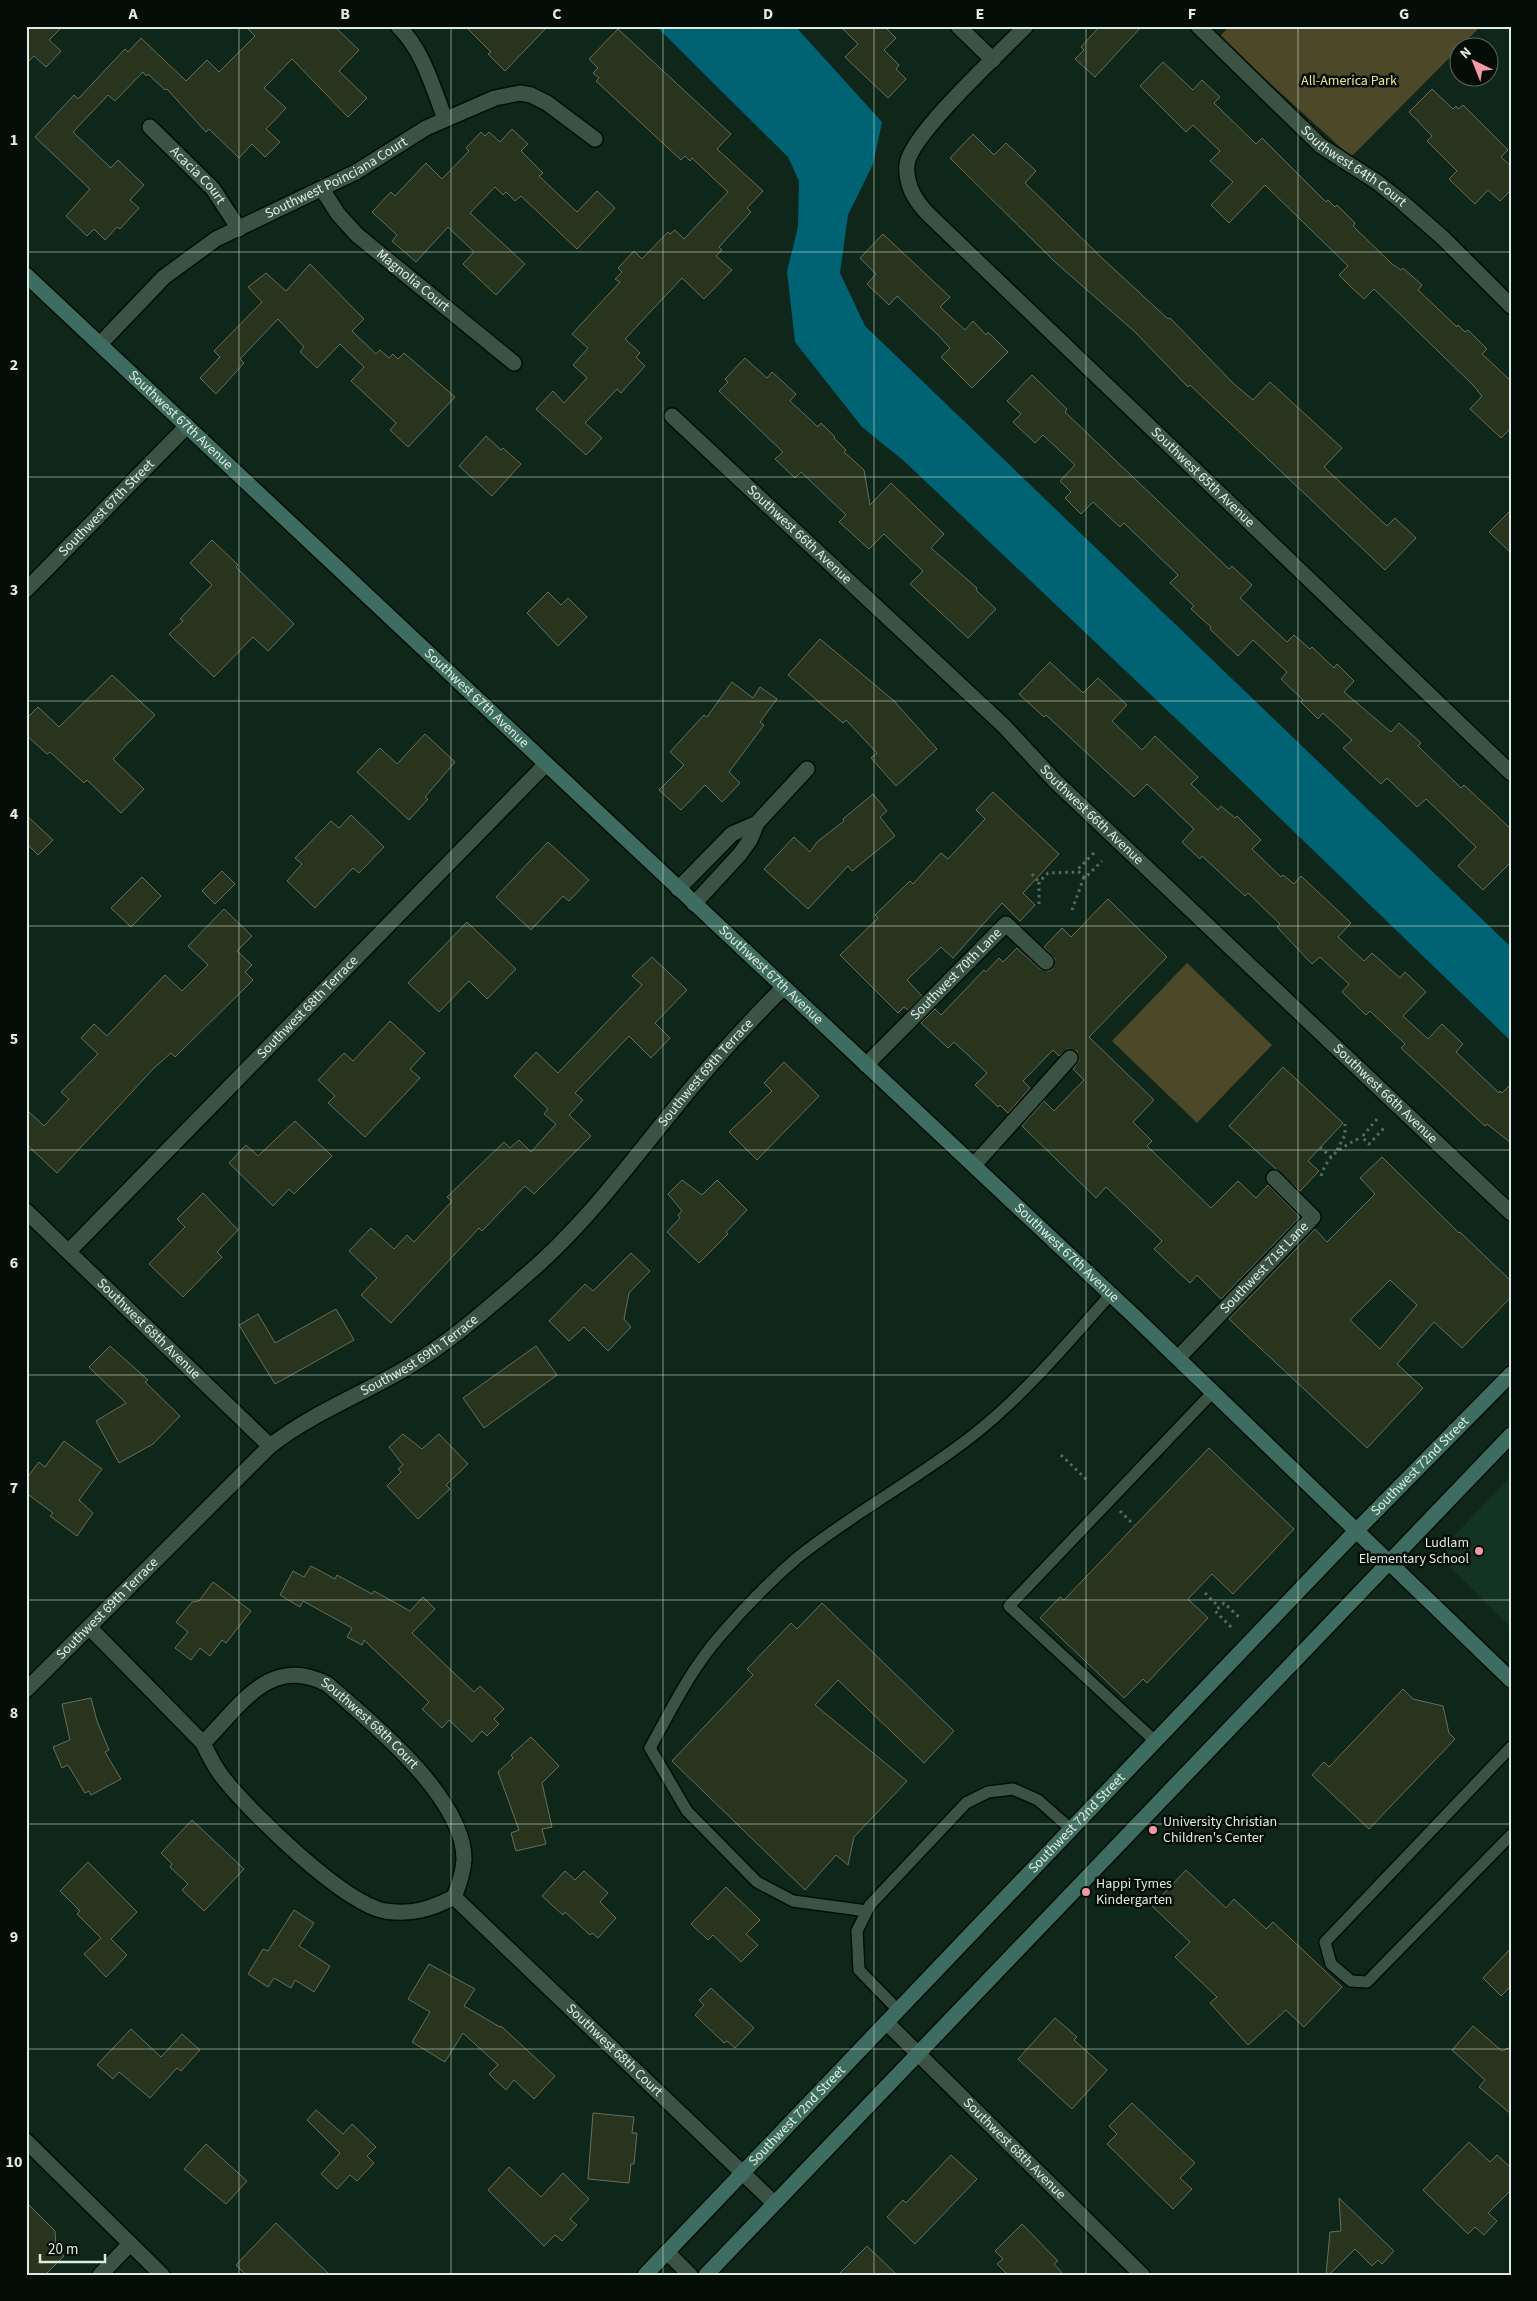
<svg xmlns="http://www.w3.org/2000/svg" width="1537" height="2301" viewBox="0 0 1537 2301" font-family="'Source Sans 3',sans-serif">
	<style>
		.built { fill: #133323 }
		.green { fill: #4d4828 }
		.water { fill: #006374 }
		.building { fill: #29341f; stroke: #647058; fill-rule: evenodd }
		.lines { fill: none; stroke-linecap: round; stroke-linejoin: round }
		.lane-casing { stroke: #000f05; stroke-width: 14 }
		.street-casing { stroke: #000f05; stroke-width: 18 }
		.secondary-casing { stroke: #000f05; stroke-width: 18 }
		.path { stroke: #576c60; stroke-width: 3; stroke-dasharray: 2.5 4; stroke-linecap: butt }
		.lane { stroke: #3b5345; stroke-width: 11 }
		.street { stroke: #3b5345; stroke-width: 15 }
		.secondary { stroke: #3f6c60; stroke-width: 15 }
		.grid { fill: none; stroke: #deece3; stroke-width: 1; stroke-opacity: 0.55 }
		.poi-dot { fill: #f49aa1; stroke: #050d08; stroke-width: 2 }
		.labels { text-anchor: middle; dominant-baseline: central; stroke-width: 5; stroke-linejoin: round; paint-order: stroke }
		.park-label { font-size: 14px; fill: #efe288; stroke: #050d08 }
		.street-label { font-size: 14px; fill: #deece3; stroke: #050d08 }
		.poi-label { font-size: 14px; fill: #deece3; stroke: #050d08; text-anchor: start }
		.neatline { fill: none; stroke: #deece3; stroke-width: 2 }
		.grid-label { font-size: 16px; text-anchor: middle; font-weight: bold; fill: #deece3 }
	</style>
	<rect width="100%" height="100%" fill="#0f271a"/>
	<path class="built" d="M1511,1476V1628L1452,1569L1446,1555V1547L1453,1537Z"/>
	<path class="green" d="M1230,26H1481L1351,157L1219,37Z
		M1187,963L1272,1045L1197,1123L1112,1041Z"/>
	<path class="water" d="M656,26H795L882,122L873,164L848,215L840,273L865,326L1511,947V1041L1227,767L904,461L862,427L795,342L787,271L798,227L799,181L788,157Z"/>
	<path class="building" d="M26,26H63L49,40L61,51L46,67L34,56L26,64Z
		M245,26H334L359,50L339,71L367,98L348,117L292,59L264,88L286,108L266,129L280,142L265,157L252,144L239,158L209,129L206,132L167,89L165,90L148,74L146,76L143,72L115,101L108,95L73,132L111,168L118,160L144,185L130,200L139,208L120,229L117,227L105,240L94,229L87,236L66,216L90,189L35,137L74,95L78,99L125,49L128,52L141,38L186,81L207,60L219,72L255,36Z
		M465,26H548L505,71L488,54L491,52Z
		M840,26H884L896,38L884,50L899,65L896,69L906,79L888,98L845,57L858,44Z
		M1100,26H1142L1095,77L1075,59L1084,50L1081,47Z
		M618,29L731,134L717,149L763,191L747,208L751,212L719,247L722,250L716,256L732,270L704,299L682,278L625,339L640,353L636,357L645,366L621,393L617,389L585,423L602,438L586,455L536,409L553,391L564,403L587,378L573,365L588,348L572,334L620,282L615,279L622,272L618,268L634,251L642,259L668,232L670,234L675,230L684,239L728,192L692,158L690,161L685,156L681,160L596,81L599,78L593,73L598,68L589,59Z
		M1163,62L1193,90L1202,80L1220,97L1214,103L1256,144L1262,138L1326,202L1328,200L1335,207L1337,205L1355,223L1353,226L1392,264L1401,270L1403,268L1422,285L1418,290L1457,327L1458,325L1465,332L1468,330L1487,349L1482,354L1511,381V428L1501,438L1470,409L1482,396L1473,385L1374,289L1364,299L1352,288L1339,275L1348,266L1265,185L1229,223L1211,205L1233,182L1210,161L1220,151L1193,125L1186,132L1140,86Z
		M1432,89L1453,109L1456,106L1458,109L1463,105L1508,150L1501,157L1511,166V190L1500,201L1488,190L1475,204L1449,179L1457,171L1427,141L1432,136L1409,112Z
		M512,129L528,144L521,151L543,173L539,176L577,212L597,191L615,208L577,249L521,196L515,201L506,192L503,195L495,187L470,213L525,264L496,295L463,264L474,252L448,227L416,262L392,241L397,235L372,212L391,192L395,196L426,163L442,179L469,151L466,148L481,132L485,136L489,132L500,142Z
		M973,134L994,155L1006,143L1036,171L1025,183L1102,258L1168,319L1170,318L1234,384L1253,400L1270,382L1342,448L1324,467L1387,526L1395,518L1416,538L1385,570L1190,385L1188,387L1134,331L1055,262L950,158Z
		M883,234L950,297L940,307L965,330L973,321L986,335L988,332L1008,352L972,388L941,357L950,348L938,335L897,296L889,305L867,284L876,274L860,258Z
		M310,264L364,319L352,331L376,354L380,350L389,358L393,354L398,359L404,353L455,397L408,447L390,430L396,423L351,381L364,367L340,344L317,368L300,352L304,347L278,319L240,359L244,363L216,394L200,378L220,357L214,351L262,302L248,287L266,273L286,291Z
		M745,358L767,378L772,372L796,394L790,401L818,427L821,423L835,437L834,438L846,450L844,452L864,470L870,505L891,483L944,534L931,548L977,588L976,590L996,609L968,638L910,584L923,571L884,534L869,549L839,522L846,515L801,472L795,478L775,459L783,452L719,391L728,382L725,379Z
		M1032,375L1067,409L1065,412L1205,546L1229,569L1232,566L1252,585L1240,598L1287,642L1294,635L1310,649L1312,647L1334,668L1337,664L1354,681L1344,692L1391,732L1399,723L1421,743L1418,746L1461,788L1464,785L1511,829V862L1483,890L1458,866L1476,847L1426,799L1417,807L1387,778L1381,784L1343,748L1352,740L1323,713L1318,719L1301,702L1303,700L1281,679L1287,672L1253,640L1238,656L1210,629L1211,627L1191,609L1194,606L1170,583L1178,575L1124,523L1120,527L1093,502L1081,514L1065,498L1071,492L1060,481L1075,465L1043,435L1035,443L1013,422L1021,414L1007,401Z
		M486,436L501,450L503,448L521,464L492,496L459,466Z
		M1511,510V553L1489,532Z
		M212,540L238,565L236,567L294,624L268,651L253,637L214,677L169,634L183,621L180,619L212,585L190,563Z
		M548,592L561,605L568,598L587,617L558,646L527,613Z
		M820,639L893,700L937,749L896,786L871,758L877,753L846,720L843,723L788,675Z
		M1050,662L1083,693L1098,678L1127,705L1112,721L1142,750L1155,736L1198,777L1191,784L1218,810L1221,806L1235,818L1237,816L1261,840L1252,849L1281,877L1283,875L1294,884L1301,876L1351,923L1338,937L1364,961L1372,953L1400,978L1405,972L1426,992L1403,1016L1428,1039L1442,1024L1463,1044L1456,1052L1499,1093L1500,1091L1502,1093L1511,1084V1143L1487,1124L1485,1126L1401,1048L1405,1044L1370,1011L1366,1015L1342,992L1349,984L1320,957L1312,964L1277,927L1280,924L1248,893L1245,896L1202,856L1200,859L1182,842L1194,829L1147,784L1134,797L1046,715L1044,717L1019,694Z
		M112,675L155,715L113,759L144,789L121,813L87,780L84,783L50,752L47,754L26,735V719L38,707L59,727Z
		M732,682L753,698L760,687L777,699L760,722L764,725L729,772L740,783L722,802L705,785L681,810L659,790L684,765L670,752L704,715L707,717Z
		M425,734L455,762L425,797L428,799L409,820L357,772L380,748L397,764Z
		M993,792L1059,854L1023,893L1035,905L1020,921L1002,903L953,958L941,947L907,980L922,996L908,1010L904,1007L898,1013L840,955L878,918L875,915L910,881L913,884L941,853L948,859L985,819L976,810Z
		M873,794L887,811L880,817L895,836L852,871L848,866L808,909L764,869L794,837L810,852L817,842L844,821L843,819Z
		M26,815L53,840L38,855L26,843Z
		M351,815L384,847L359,873L353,868L315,908L287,881L302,864L295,858L331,821L339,828Z
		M548,842L589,880L569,901L563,896L531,930L496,897Z
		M222,871L235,884L215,904L202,891Z
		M142,877L161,896L131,927L111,908Z
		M1108,899L1167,957L1089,1037L1154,1100L1133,1122L1152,1141L1147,1146L1211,1208L1238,1181L1256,1198L1268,1185L1300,1217L1221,1299L1197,1275L1190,1283L1154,1249L1162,1241L1106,1187L1096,1198L1022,1126L1044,1101L1054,1111L1084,1080L1073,1069L1079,1060L1077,1051L1068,1049L1059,1056L1053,1050L1023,1081L1030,1088L1008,1113L1000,1105L998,1107L975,1085L987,1073L954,1042L948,1048L921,1023L935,1009L941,1015L984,970L986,972L999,958L1003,962L1017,948L1040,969L1048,971L1052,969L1055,959L1044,947L1062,928L1071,937Z
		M224,909L252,936L237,951L252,965L245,972L253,980L175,1057L171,1053L154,1068L57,1173L26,1144V1109L44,1126L69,1099L61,1092L98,1054L81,1038L94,1024L107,1036L165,975L182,991L208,965L188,946Z
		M467,922L516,969L487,999L469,981L439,1012L408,983Z
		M652,957L687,990L655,1023L670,1038L651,1058L629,1036L575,1093L583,1100L569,1115L591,1136L534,1194L525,1186L482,1231L479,1228L391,1323L361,1295L377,1278L349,1251L371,1228L394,1249L407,1235L414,1242L452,1201L447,1197L504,1142L510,1148L519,1140L531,1152L556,1124L544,1114L548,1109L514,1076L536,1052L558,1073L642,985L632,976Z
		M390,1021L425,1053L410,1069L420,1078L365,1137L328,1103L335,1096L318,1080L344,1053L353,1061Z
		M784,1062L819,1096L757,1160L729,1132L772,1091L764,1083Z
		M1283,1067L1343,1123L1308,1161L1319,1171L1300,1191L1229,1126Z
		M295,1121L332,1156L294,1194L289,1189L273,1206L229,1163L246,1145L258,1156Z
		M1382,1157L1459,1233L1460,1232L1511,1281V1297L1462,1348L1434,1322L1397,1364L1423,1388L1367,1448L1229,1319L1315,1229L1327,1242L1375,1194L1360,1178ZM1390,1280L1417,1305L1380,1349L1350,1320Z
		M682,1180L702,1195L717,1180L747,1210L726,1232L728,1234L699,1263L667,1232L680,1218L678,1215L682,1211L668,1194Z
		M203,1193L238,1230L217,1252L222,1257L183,1297L149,1264L185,1227L177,1219Z
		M631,1253L650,1271L629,1293L624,1319L631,1327L608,1351L584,1327L569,1341L549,1321L585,1284L593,1291Z
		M336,1309L354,1340L275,1384L239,1325L258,1314L275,1343Z
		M110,1346L148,1380L145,1382L180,1416L153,1444L119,1463L96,1421L126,1403L89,1367Z
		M536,1346L557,1375L484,1428L463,1398Z
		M403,1434L422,1449L439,1434L468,1464L446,1485L450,1489L418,1519L387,1486L401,1472L398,1469L403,1465L389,1447Z
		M64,1441L102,1469L79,1500L93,1513L77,1536L50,1516L53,1513L26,1493V1479L39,1462L45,1467Z
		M1209,1448L1294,1529L1233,1594L1212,1574L1188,1599L1208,1618L1147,1683L1143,1679L1124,1698L1040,1618L1060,1597L1064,1600Z
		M311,1566L335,1579L337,1575L372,1594L374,1591L410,1611L423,1597L435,1609L412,1633L474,1692L480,1686L504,1709L494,1719L499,1724L487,1736L482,1731L472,1742L449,1720L442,1728L422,1709L429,1702L364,1640L362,1645L347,1637L352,1628L303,1601L300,1607L280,1595L293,1571L304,1577Z
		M213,1582L251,1611L226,1643L222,1640L210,1656L200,1648L191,1660L175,1648L188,1632L176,1622L192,1602L199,1601Z
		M822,1603L954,1731L924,1763L838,1680L815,1705L907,1781L854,1837L848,1865L836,1855L805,1890L672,1761L753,1675L747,1669L791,1623L797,1629Z
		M1403,1689L1413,1699L1443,1706L1449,1733L1455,1739L1369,1829L1312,1775L1324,1762L1329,1767Z
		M91,1698L97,1721L109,1750L105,1752L121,1779L91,1795L89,1791L85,1793L68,1765L62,1768L53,1747L70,1740L62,1704Z
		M531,1737L559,1766L542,1783L552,1827L542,1829L546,1844L516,1851L511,1833L519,1830L498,1772L513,1758L511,1755Z
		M192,1820L244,1869L204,1911L182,1890L188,1884L170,1867L172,1864L161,1853Z
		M88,1862L137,1912L111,1939L127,1955L106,1977L84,1954L101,1938L77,1914L80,1911L60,1891Z
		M1186,1870L1226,1908L1234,1899L1266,1929L1273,1922L1342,1987L1304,2027L1286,2010L1248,2045L1210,2003L1217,1997L1175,1957L1190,1942L1152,1906Z
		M565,1871L575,1880L584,1871L608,1893L600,1902L616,1918L598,1938L592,1933L590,1935L565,1912L563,1915L542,1896Z
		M726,1887L760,1920L746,1934L758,1945L741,1962L713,1935L708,1940L691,1924Z
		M294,1910L314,1923L299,1946L330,1966L314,1992L295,1980L291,1988L274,1978L268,1987L248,1974L263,1949L268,1951Z
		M1511,1948V1986L1501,1996L1483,1978Z
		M429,1964L475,1989L464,2006L500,2027L501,2026L555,2076L534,2099L514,2080L506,2090L489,2074L498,2065L463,2033L445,2062L412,2042L430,2012L408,1999Z
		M711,1988L754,2028L735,2048L727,2041L724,2043L695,2015L704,2005L699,2000Z
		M1055,2018L1077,2037L1074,2040L1107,2070L1072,2109L1018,2059Z
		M1473,2026L1502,2051L1511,2047V2114L1479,2087L1485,2080L1452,2050Z
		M131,2029L161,2057L182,2034L200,2050L181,2071L177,2068L150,2098L119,2072L113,2079L97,2065Z
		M1132,2103L1195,2163L1180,2178L1192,2189L1173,2209L1107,2144L1117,2134L1109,2126Z
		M316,2110L343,2134L352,2124L376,2147L367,2156L374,2163L357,2181L350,2175L337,2189L321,2174L340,2153L307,2120Z
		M593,2113L634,2117L632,2133H637L634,2164H631L629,2183L588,2179Z
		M1469,2142L1490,2162L1497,2155L1511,2168V2190L1488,2213L1497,2221L1484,2235L1475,2227L1468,2234L1423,2190Z
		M206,2144L247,2181L226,2204L184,2169Z
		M951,2155L977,2179L915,2244L887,2217L903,2200L906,2203Z
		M509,2167L541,2197L563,2173L589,2199L570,2219L577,2225L562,2241L555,2235L544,2246L488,2190Z
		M1339,2198L1394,2251L1382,2264L1378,2260L1372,2266L1355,2249L1329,2275H1326L1330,2232L1341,2231Z
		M26,2202L55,2231L56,2247L64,2256L45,2275H26Z
		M276,2223L330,2275H246L236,2265Z
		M1022,2224L1058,2261L1054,2264L1064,2275H1008L997,2264L1003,2259L995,2251Z
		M867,2246L897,2275H838Z"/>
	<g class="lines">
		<g class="lane-casing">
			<path id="lane" d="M1156,1742L1009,1606L1213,1392
				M1511,1747L1325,1942L1331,1964L1351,1981L1367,1982L1511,1835
				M867,1911L793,1901L757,1882L687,1811L650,1748C671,1710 691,1669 720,1636C743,1609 770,1581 797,1558C854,1512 920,1478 977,1432C1026,1393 1069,1341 1111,1294
				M899,2011L859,1970L857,1931L870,1905L966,1803L988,1792L1013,1789L1038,1800L1072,1830"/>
		</g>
		<g class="street-casing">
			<g id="street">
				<path d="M398,26C423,50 433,88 445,119"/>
				<path d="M958,26L993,60"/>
				<path id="s1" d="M1026,26C1001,52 911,134 907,164C905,184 916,202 929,215L1511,773"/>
				<path id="s2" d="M1198,26L1321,146L1377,182L1402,202L1443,238L1511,306"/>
				<path id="s3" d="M150,127L213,189L239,229"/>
				<path id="s4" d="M322,189L338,214L357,235L514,363"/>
				<path id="s5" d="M100,344L164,277L216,239L356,172L426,128L451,117L495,98L520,93L531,95L547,103L595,139"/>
				<path id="s6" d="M672,416L1004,726L1055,781L1511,1213"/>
				<path id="s7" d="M26,590L187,426"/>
				<path d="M678,889L732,834L757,823"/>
				<path d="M694,904L740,854L750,840L757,823L807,769"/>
				<path id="s8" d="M866,1065L1006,924L1046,962"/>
				<path d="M974,1165L1070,1058"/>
				<path id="s9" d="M26,1211L270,1446"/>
				<path id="s10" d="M69,1251L546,764"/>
				<path id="s11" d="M1178,1358L1313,1217L1274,1178"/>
				<path d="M89,1627L203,1743C209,1756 215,1768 224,1779C252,1814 343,1903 385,1911C412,1915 431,1909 454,1897"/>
				<path id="s12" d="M26,1690L270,1446C312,1413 363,1394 408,1367C450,1342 487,1309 524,1277C581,1229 623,1172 670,1114C705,1070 743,1028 783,988"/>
				<path id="s13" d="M203,1743C240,1707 269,1654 327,1684C370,1721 465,1798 464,1860C463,1873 459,1885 454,1897L774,2203"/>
				<path id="s14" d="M887,2023L1142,2275"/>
				<path d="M26,2141L162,2275"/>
				<path d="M667,2252L690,2275"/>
				<path d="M100,2275L130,2244"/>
			</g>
		</g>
		<g class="secondary-casing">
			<g id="secondary">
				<path id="s15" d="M26,275L1136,1318L1511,1680"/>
				<path id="s16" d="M645,2275L1356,1531L1511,1374"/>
				<path d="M706,2275L1511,1435"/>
			</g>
		</g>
		<path class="path" d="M1094,853L1077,870L1085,878L1102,861
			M1032,874L1039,882
			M1039,904V882L1048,873L1079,872
			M1072,910L1084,877
			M1377,1119L1362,1137L1369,1144L1385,1127
			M1320,1147L1331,1157
			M1337,1150L1345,1135V1124
			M1321,1176C1328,1154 1342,1147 1362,1137
			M1061,1455L1088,1481
			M1120,1511L1134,1525
			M1205,1593L1219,1607
			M1231,1627L1215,1611L1224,1603L1240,1618"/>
		<use href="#lane" class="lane"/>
		<use href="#street" class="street"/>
		<use href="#secondary" class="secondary"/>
	</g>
	<path class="grid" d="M239,26V2275M451,26V2275M663,26V2275M874,26V2275M1086,26V2275M1298,26V2275M26,252H1511M26,477H1511M26,701H1511M26,926H1511M26,1150H1511M26,1375H1511M26,1600H1511M26,1824H1511M26,2049H1511"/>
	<g class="poi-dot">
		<circle cx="1479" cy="1551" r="5"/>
		<circle cx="1153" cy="1830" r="5"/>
		<circle cx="1086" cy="1892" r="5"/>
	</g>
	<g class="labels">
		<g class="park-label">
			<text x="1349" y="81">All-America Park</text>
		</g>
		<g class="street-label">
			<text stroke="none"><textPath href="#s2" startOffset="210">Southwest 64th Court</textPath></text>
			<text stroke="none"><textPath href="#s3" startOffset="68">Acacia Court</textPath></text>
			<text stroke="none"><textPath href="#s5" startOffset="292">Southwest Poinciana Court</textPath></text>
			<text stroke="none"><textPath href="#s4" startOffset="130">Magnolia Court</textPath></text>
			<text stroke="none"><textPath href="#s15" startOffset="212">Southwest 67th Avenue</textPath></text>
			<text stroke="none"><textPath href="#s1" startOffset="620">Southwest 65th Avenue</textPath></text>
			<text stroke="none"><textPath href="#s7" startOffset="115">Southwest 67th Street</textPath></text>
			<text stroke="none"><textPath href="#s6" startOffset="174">Southwest 66th Avenue</textPath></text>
			<text stroke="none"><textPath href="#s15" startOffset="618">Southwest 67th Avenue</textPath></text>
			<text stroke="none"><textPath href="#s6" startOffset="579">Southwest 66th Avenue</textPath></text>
			<text stroke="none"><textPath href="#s8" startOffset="128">Southwest 70th Lane</textPath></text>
			<text stroke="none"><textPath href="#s15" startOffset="1022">Southwest 67th Avenue</textPath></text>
			<text stroke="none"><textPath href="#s10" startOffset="341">Southwest 68th Terrace</textPath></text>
			<text stroke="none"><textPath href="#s12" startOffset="925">Southwest 69th Terrace</textPath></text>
			<text stroke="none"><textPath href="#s6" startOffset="984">Southwest 66th Avenue</textPath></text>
			<text stroke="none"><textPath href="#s15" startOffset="1428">Southwest 67th Avenue</textPath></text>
			<text stroke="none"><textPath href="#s11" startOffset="125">Southwest 71st Lane</textPath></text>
			<text stroke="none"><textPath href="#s9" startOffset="170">Southwest 68th Avenue</textPath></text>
			<text stroke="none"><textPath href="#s12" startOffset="520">Southwest 69th Terrace</textPath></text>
			<text stroke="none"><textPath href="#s16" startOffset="1120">Southwest 72nd Street</textPath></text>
			<text stroke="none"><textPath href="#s12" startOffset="115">Southwest 69th Terrace</textPath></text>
			<text stroke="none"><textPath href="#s13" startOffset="209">Southwest 68th Court</textPath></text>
			<text stroke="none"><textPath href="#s16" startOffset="625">Southwest 72nd Street</textPath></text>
			<text stroke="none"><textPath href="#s13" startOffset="640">Southwest 68th Court</textPath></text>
			<text stroke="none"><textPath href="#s16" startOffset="220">Southwest 72nd Street</textPath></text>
			<text stroke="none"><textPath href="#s14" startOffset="179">Southwest 68th Avenue</textPath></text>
		</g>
		<g class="poi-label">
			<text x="1469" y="1543" text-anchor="end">Ludlam<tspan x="1469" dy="16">Elementary School</tspan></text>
			<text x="1163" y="1822">University Christian<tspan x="1163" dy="16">Children's Center</tspan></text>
			<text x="1096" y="1884">Happi Tymes<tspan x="1096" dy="16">Kindergarten</tspan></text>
		</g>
	</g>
	<rect width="1537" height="2301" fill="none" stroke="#050d08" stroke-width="55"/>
	<g transform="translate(1474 62) rotate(317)"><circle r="24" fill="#050d08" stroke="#5c6660"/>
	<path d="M0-4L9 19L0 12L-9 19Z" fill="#f49aa1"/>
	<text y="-8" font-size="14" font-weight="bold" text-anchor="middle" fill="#deece3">N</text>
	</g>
	<path d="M40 2254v8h65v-8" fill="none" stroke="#deece3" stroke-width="2.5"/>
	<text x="48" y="2254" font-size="15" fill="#deece3" stroke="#050d08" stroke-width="4" paint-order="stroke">20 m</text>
	<rect x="28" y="28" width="1482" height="2246" class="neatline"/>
	<g class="grid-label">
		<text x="133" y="19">A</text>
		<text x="345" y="19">B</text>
		<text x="557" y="19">C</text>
		<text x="768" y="19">D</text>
		<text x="980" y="19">E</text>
		<text x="1192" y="19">F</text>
		<text x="1404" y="19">G</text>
		<text x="14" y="145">1</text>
		<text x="14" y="370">2</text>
		<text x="14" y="595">3</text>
		<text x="14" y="819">4</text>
		<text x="14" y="1044">5</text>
		<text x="14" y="1268">6</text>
		<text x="14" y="1493">7</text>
		<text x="14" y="1718">8</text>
		<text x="14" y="1942">9</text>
		<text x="14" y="2167">10</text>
	</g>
</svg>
